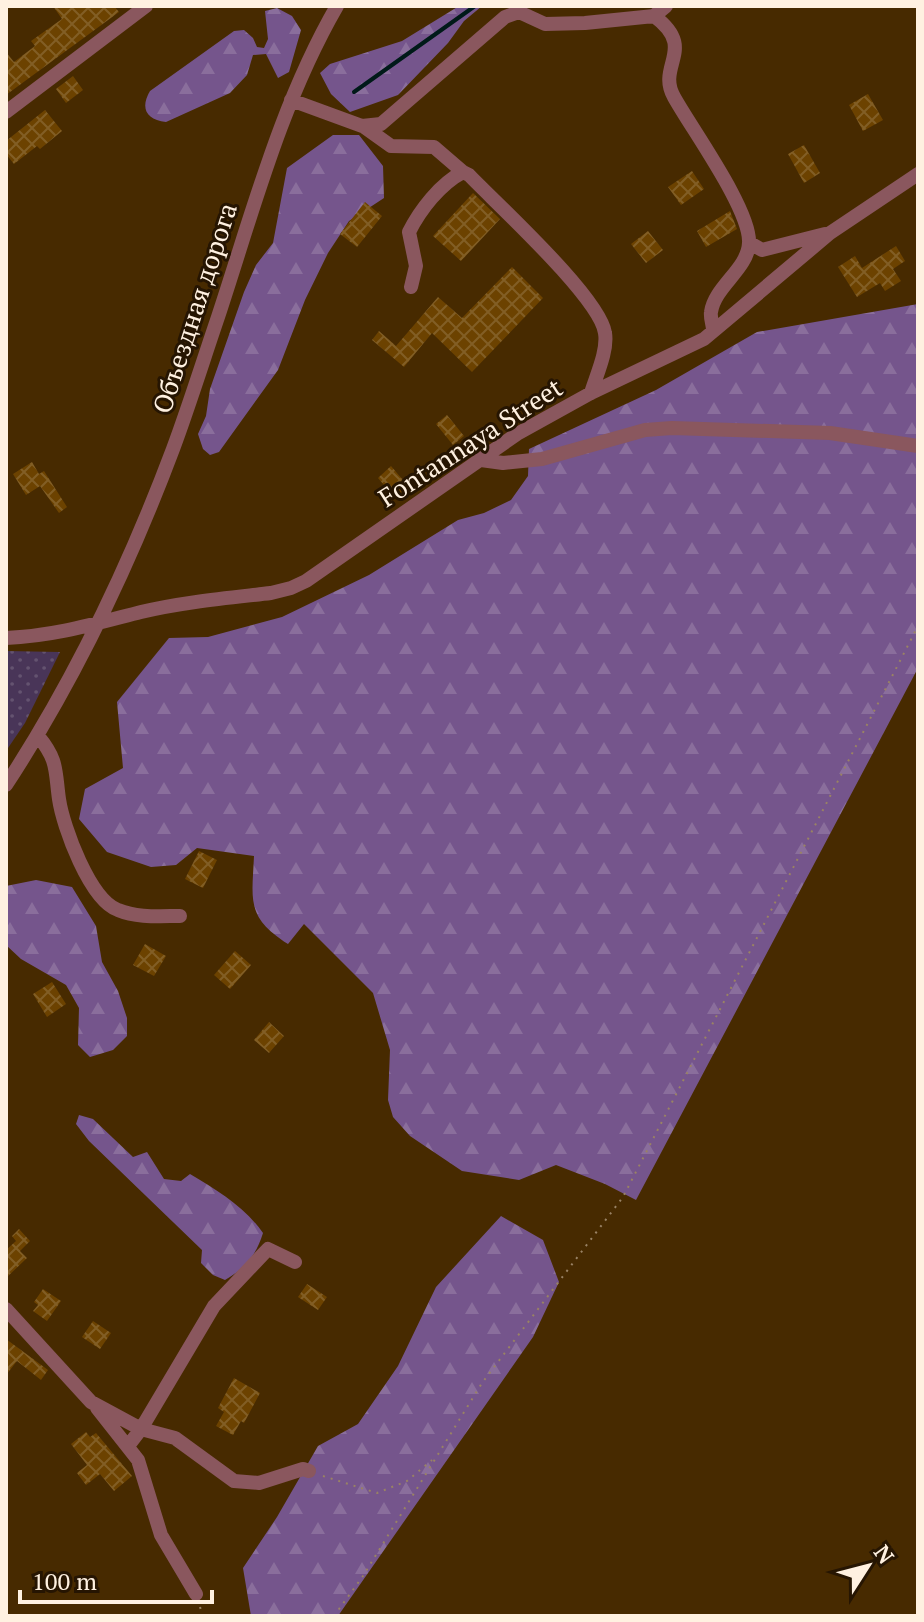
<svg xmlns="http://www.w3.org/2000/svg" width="924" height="1622" viewBox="0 0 924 1622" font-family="'PT Serif',serif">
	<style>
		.green { fill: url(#green-dots) }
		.forest { fill: url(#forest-firs) }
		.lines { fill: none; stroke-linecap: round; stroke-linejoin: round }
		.stream { stroke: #001a19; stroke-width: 4 }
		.building { fill: url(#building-cross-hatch) }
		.path { stroke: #998264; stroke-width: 2; stroke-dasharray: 2 6; stroke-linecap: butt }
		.minor { stroke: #8a575e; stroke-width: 14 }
		.labels { text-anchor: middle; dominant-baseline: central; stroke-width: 6; stroke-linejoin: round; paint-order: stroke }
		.street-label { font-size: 26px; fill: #fff1e1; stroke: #261502 }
	</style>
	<defs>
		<pattern id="green-dots" width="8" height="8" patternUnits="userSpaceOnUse" patternTransform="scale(2)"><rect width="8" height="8" fill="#493558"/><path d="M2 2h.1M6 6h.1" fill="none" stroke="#645370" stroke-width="1.8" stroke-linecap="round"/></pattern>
		<pattern id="forest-firs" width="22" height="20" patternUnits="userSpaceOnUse" patternTransform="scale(2)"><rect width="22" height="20" fill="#75558c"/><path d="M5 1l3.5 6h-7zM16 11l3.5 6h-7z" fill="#8a6e9c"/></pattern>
		<pattern id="building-cross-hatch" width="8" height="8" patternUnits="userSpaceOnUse" patternTransform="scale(2)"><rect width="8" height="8" fill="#6c4200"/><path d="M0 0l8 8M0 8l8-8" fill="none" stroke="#825e25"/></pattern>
	</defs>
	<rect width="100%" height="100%" fill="#472a00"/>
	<path class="green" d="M6,651L60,652L25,723L6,751Z"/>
	<path class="forest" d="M459,6H482L464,21L448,43L398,95L350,112L331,94L320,73L330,64L402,41Z
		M277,8L292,16L301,30L289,72L278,78L266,54L253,55L247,75L230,93L166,122C146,120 140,108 150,91L234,31L244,30L253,38L257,47L264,48L268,39L265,11Z
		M333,135H359L383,166L384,198L349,221L328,253L305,300L278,370L219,452L210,455L203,449L198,434L206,416L210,389L244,292L256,265L273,243L287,168Z
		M918,304V668L636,1200L605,1184L556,1165L519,1180L462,1171L410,1136L393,1117L388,1100L390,1050L373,993L304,924L288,944C246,917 252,901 254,856L197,848L176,865L151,867L107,852L79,819L85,789L123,768L117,702L169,638L208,637L282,617L369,575L458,520L484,513L511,500L528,476L529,449L656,390L757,332Z
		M36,880L72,887L96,926L102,962L118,991L127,1018V1036L113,1050L90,1057L78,1045L79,1008L66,985L21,959L6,945V886Z
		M79,1115L93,1119L133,1157L147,1152L164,1179L181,1181L190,1174C218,1191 244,1206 263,1233C256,1255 246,1268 225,1280L213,1275L201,1263L202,1250L89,1141L76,1124Z
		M501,1216L543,1240L559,1282L533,1337L338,1616H251L243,1568L277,1517L318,1446L358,1424L398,1366L436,1287Z"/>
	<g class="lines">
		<path class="stream" d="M354,92L475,6"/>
	</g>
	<path class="building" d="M53,6H114L119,12L6,95V52L14,62L35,46L31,41L62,19Z
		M73,76L83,90L66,103L56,89Z
		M868,94L883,120L863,131L849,105Z
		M45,110L62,131L40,149L37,146L14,164L6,154V141Z
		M804,145L820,173L804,183L788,154Z
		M692,171L704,189L681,205L668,187Z
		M473,193L500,219L461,261L433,236Z
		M365,202L382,216L357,247L340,234Z
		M730,211L737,229L706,247L697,231Z
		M648,231L663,250L646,263L631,244Z
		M896,246L905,261L893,269L901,281L885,291L880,283L857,297L838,267L855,256L862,268Z
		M512,267L543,298L472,372L432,333L404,367L372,340L379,331L396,346L438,297L462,318Z
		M447,415L464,436L453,445L436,424Z
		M32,462L39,474L44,471L67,507L59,513L40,486L26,495L13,474Z
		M391,466L408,486L395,498L378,478Z
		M199,851L217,860L203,888L185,879Z
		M145,944L166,956L154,976L133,965Z
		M235,951L251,965L230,989L214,975Z
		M52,982L66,1004L47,1017L33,994Z
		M269,1022L284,1036L269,1053L254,1040Z
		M19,1229L30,1241L20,1251L27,1258L6,1278V1250L16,1241L12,1236Z
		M307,1284L327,1297L318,1310L298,1297Z
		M43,1289L61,1301L47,1321L33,1311L38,1305L34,1302Z
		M93,1321L111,1333L100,1349L82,1337Z
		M6,1339L48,1370L41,1380L17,1361L6,1375Z
		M234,1378L260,1393L244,1423L241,1421L233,1435L216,1426L224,1412L218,1408Z
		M86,1432L90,1437L96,1433L132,1476L114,1491L100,1474L86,1485L77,1473L87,1465L71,1444Z"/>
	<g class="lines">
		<path class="path" d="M323,1476L377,1493L407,1481L432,1460
			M200,1607L203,1616
			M334,1616L363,1576L482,1383L623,1197L918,626"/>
		<path class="minor" d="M654,16C698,49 656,65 674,97C691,128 751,210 749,243C748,269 715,286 711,312C710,317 713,325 713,330
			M291,100L362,126L381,124L505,17L519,12L545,24L585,23L654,16L666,6
			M6,112L146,6
			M363,126L391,146L434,147L463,172
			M750,243L762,250L825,234
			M411,287L416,266L409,232C420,210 440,184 463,172L469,175C498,205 600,298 605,333C608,351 596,376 591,393
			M481,460L503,463L542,459L645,430L672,428L830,433L918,446
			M6,638C55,636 94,624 141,612C183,602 228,598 271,593L291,588L306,581L517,434L591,393L704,339L830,233L918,174
			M38,736C58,760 55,770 59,799C63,827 90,900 118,910C137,918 160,916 180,916
			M6,785C74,681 129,566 173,449C189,406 203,361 218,317C253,211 281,103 337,6
			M6,1309L91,1402L141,1429L175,1438L234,1481L259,1483L303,1469L309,1471
			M97,1408L138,1460L161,1535L196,1594
			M128,1446L141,1429L214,1306L268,1249L295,1262"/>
	</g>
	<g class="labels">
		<g class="street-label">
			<text transform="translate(194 308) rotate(-72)">Объездная дорога</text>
			<text transform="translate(470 442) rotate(-33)">Fontannaya Street</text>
		</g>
	</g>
	<rect width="924" height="1622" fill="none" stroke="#fff1e1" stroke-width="16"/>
	<g transform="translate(868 1566) rotate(54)" stroke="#261502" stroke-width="6" paint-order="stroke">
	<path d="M0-6L14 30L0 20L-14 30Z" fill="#fff1e1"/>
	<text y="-12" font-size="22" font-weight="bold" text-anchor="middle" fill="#fff1e1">N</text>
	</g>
	<path d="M20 1590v12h192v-12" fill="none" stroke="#fff1e1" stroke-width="4"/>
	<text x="32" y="1590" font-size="24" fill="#fff1e1" stroke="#261502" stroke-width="6" paint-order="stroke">100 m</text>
</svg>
